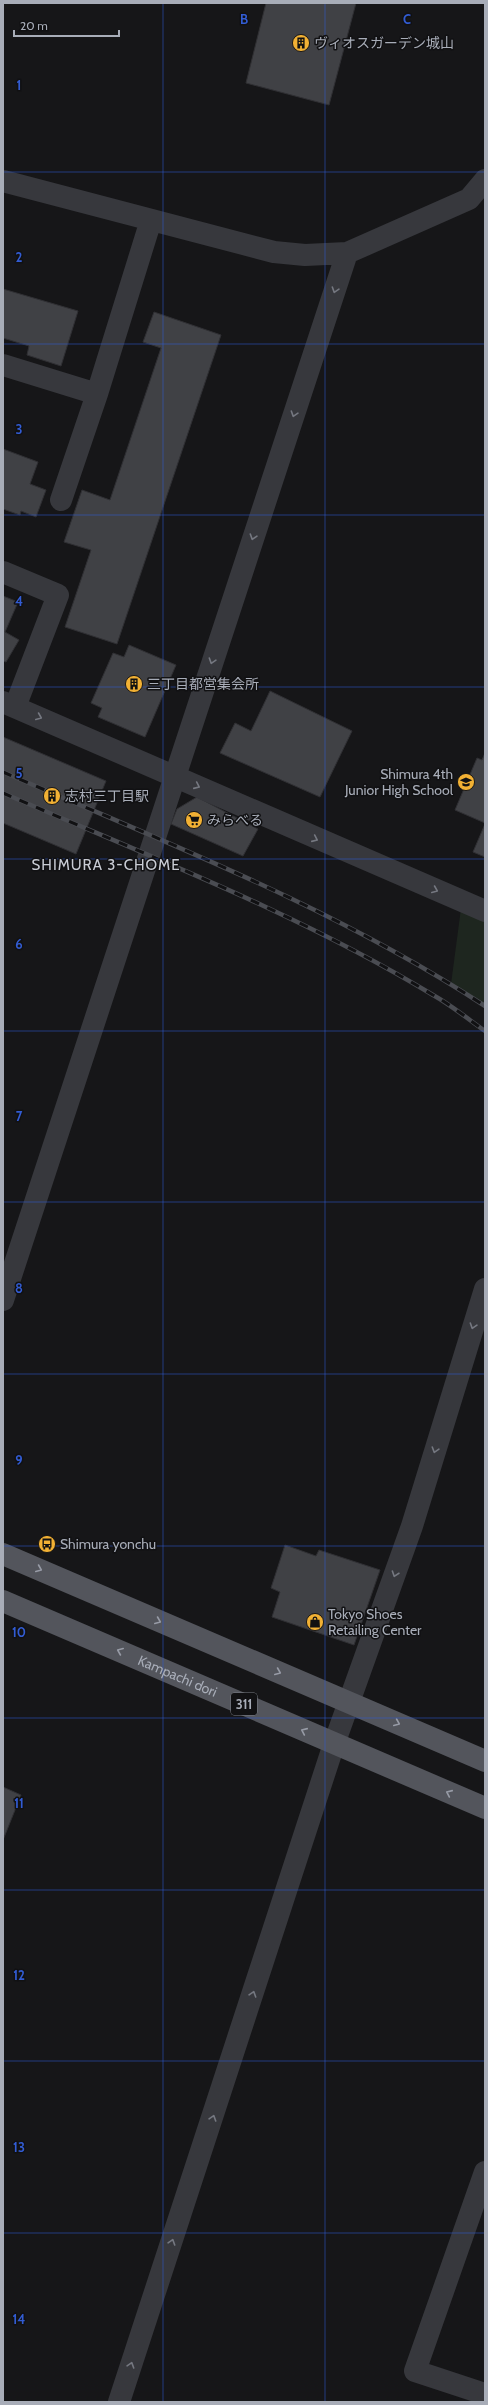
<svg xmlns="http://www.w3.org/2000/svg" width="488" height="2405" viewBox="0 0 488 2405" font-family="Cabin,'Noto Sans JP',sans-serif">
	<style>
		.green { fill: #1e261f }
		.building { fill: #404145; stroke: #303034 }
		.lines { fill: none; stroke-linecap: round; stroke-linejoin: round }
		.minor { stroke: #37383d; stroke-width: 22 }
		.major { stroke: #53555c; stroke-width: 22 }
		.rail-casing { stroke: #4a4c52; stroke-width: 4.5 }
		.rail { stroke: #111113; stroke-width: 3; stroke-dasharray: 9; stroke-linecap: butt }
		.oneway { stroke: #757881 }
		.oneway2 { stroke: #979ba6 }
		.grid { fill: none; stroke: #325cd3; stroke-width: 1; stroke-opacity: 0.55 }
		.labels { text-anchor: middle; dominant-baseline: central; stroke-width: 3; stroke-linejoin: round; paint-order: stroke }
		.shield { fill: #111113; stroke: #7b7e86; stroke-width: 1 }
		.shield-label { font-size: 13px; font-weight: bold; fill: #a8adb8 }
		.poi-label { font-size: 14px; fill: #a8adb8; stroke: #111113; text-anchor: start }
		.street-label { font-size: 14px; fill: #a8adb8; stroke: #111113 }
		.neighbourhood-label { font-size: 15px; letter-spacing: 1px; fill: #c9ccd4; stroke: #111113 }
		.grid-label { font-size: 13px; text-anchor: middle; font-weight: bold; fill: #325cd3; stroke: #111113; stroke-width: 3; stroke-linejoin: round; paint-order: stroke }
	</style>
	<rect width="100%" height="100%" fill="#161618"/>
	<path class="green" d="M462,901L485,911V1006L451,984Z"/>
	<path class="building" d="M266,3H356L329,105L246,83Z
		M3,289L78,311L61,366L27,355L29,346L3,338Z
		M154,312L221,335L117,644L65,627L91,550L64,542L82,490L110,500L161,348L143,342Z
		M3,449L38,462L30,484L46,490L36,517L21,511L20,515L3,509Z
		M3,596L18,602L5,632L19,640L6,662L3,661Z
		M129,645L176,665L145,737L98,717L102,708L91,703L113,653L124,657Z
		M270,691L352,731L320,797L220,753L235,723L251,731Z
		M3,737L106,781L76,854L3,823Z
		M485,753V823L455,810L477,758L482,760Z
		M197,797L258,829L243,856L171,824L177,809Z
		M485,824V857L473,852Z
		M285,1545L316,1556L319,1550L380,1570L354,1645L272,1617L280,1592L271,1588Z
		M3,1787L21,1795L3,1840Z"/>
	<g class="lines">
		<path class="minor" d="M3,181L274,252L305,255L347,253L469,199L485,180
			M3,365L97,394
			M61,500L97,394L151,220
			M3,572L58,595L15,707
			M3,702L485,911
			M3,1300L347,253
			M485,2172L415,2371L485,2394
			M119,2402L334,1744L412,1526L485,1289"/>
		<g class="major">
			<path d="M3,1554L485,1761"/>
			<path id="s1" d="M3,1601L485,1808"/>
		</g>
		<g class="rail-casing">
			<path id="rail" d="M3,772C167,843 335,908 485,1006
				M3,793C148,856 298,913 433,995C451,1005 468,1019 485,1031"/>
		</g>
		<use href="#rail" class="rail"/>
	</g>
	<defs><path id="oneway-chevron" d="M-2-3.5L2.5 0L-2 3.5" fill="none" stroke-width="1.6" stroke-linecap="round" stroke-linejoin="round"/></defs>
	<g class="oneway">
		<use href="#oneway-chevron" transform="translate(335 290) rotate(108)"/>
		<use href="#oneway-chevron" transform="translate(294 414) rotate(108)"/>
		<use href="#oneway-chevron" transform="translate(253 537) rotate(108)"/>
		<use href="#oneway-chevron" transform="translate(212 661) rotate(108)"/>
		<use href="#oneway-chevron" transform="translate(39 717) rotate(23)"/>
		<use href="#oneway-chevron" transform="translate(197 786) rotate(24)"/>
		<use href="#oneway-chevron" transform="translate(315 839) rotate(24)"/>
		<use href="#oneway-chevron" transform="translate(435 890) rotate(23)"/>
		<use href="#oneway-chevron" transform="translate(473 1326) rotate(108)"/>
		<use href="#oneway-chevron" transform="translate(435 1450) rotate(107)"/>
		<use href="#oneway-chevron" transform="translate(395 1574) rotate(109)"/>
		<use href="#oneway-chevron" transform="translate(253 1994) rotate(-72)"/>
		<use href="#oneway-chevron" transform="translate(213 2118) rotate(-72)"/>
		<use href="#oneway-chevron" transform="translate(172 2242) rotate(-72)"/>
		<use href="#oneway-chevron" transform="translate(131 2365) rotate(-72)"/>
	</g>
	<g class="oneway2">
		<use href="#oneway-chevron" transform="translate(39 1569) rotate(23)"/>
		<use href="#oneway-chevron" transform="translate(158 1621) rotate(23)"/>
		<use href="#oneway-chevron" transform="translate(120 1651) rotate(-157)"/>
		<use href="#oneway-chevron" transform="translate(278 1672) rotate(23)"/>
		<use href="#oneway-chevron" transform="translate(397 1723) rotate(23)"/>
		<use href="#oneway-chevron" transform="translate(304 1731) rotate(-156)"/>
		<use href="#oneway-chevron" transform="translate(449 1793) rotate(-156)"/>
	</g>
	<path class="grid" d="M163,3V2402M325,3V2402M3,172H485M3,344H485M3,515H485M3,687H485M3,859H485M3,1031H485M3,1202H485M3,1374H485M3,1546H485M3,1718H485M3,1890H485M3,2061H485M3,2233H485"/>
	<defs>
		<g id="building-disc" transform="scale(0.9)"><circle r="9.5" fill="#f2b134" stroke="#111113"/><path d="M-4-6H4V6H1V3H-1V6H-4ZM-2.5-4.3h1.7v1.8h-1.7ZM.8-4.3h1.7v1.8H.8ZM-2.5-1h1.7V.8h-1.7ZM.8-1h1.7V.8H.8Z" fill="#111"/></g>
		<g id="school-disc" transform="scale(0.9)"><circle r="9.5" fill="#f2b134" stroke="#111113"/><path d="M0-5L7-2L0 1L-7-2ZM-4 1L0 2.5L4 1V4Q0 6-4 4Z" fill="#111"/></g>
		<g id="supermarket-disc" transform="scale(0.9)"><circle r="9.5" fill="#f2b134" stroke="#111113"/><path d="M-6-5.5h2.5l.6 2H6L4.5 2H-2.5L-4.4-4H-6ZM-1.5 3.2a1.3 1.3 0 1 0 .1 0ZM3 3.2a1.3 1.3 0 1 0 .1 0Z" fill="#111"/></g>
		<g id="bus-disc" transform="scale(0.9)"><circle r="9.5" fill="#f2b134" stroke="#111113"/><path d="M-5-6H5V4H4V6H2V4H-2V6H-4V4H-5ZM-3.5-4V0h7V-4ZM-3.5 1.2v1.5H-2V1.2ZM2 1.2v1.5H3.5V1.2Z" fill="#111"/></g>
		<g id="shop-disc" transform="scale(0.9)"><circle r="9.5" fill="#f2b134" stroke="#111113"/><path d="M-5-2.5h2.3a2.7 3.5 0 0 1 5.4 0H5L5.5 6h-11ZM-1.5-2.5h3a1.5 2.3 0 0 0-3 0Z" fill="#111"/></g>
	</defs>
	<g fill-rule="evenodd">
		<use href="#building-disc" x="301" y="43"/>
		<use href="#building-disc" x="134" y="684"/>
		<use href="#school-disc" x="466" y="782"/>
		<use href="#building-disc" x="52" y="796"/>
		<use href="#supermarket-disc" x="194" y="820"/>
		<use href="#bus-disc" x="47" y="1544"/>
		<use href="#shop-disc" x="315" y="1622"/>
	</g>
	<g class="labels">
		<rect class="shield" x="231" y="1693" width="26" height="22" rx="3"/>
		<g class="shield-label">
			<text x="244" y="1704">311</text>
		</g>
		<g class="poi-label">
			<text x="314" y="43">ヴィオスガーデン城山</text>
			<text x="147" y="684">三丁目都営集会所</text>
			<text x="453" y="774" text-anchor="end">Shimura 4th<tspan x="453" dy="16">Junior High School</tspan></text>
			<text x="65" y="796">志村三丁目駅</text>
			<text x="207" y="820">みらべる</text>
			<text x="60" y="1544">Shimura yonchu</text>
			<text x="328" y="1614">Tokyo Shoes<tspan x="328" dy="16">Retailing Center</tspan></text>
		</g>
		<g class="street-label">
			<text stroke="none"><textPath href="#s1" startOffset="190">Kampachi dori</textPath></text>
		</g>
		<g class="neighbourhood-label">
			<text x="106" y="865">SHIMURA 3-CHOME</text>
		</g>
	</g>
	<g class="grid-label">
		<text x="244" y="24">B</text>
		<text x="407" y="24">C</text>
		<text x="19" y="90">1</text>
		<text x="19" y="262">2</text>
		<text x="19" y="434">3</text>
		<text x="19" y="606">4</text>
		<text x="19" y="778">5</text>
		<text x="19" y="949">6</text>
		<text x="19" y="1121">7</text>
		<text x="19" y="1293">8</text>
		<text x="19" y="1465">9</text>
		<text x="19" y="1637">10</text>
		<text x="19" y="1808">11</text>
		<text x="19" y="1980">12</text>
		<text x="19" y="2152">13</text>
		<text x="19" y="2324">14</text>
	</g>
	<rect width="488" height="2405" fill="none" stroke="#a8adb8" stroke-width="8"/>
	<path d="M14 30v6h105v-6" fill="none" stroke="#a8adb8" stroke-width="2"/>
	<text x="20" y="30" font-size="12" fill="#a8adb8" stroke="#111113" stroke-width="3" paint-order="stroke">20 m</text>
</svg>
